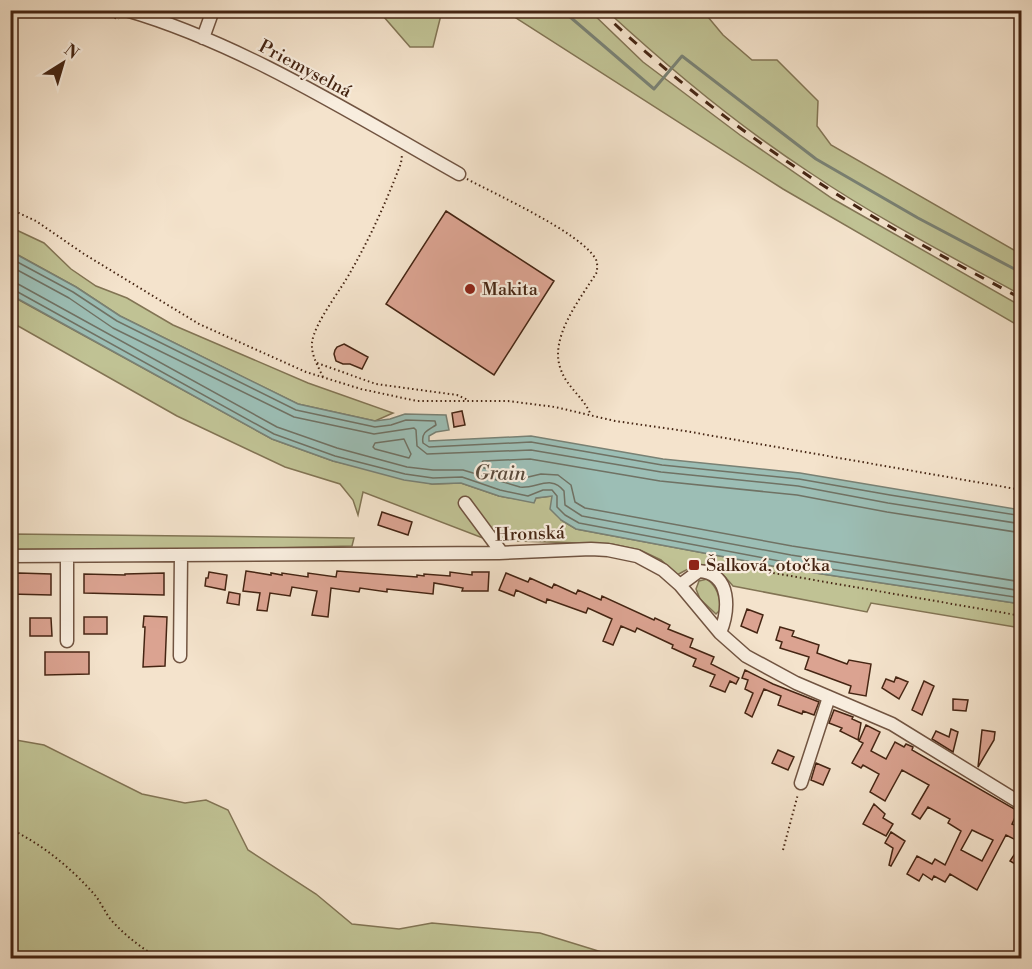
<svg xmlns="http://www.w3.org/2000/svg" width="1032" height="969" viewBox="0 0 1032 969" font-family="'Libre Bodoni',serif">
	<style>
		.green { fill: #c0c294; stroke: #827454; stroke-width: 1.5 }
		.water { fill: #9cbeb5; stroke: #798174; stroke-width: 1.5 }
		.lines { fill: none; stroke-linecap: round; stroke-linejoin: round }
		.shore { stroke: #707264; stroke-width: 1.5 }
		.stream { stroke: #798174; stroke-width: 3 }
		.building { fill: #dba391; stroke: #452513; stroke-width: 1.5; fill-rule: evenodd }
		.minor-casing { stroke: #715441; stroke-width: 15 }
		.path { stroke: #452513; stroke-width: 2; stroke-dasharray: 1.5 3; stroke-linecap: butt }
		.minor { stroke: #f8edde; stroke-width: 12 }
		.rail { stroke: #452513; stroke-width: 3; stroke-dasharray: 10 10; stroke-linecap: butt }
		.poi-dot { fill: #8f2418; stroke: #f8edde; stroke-width: 2 }
		.labels { text-anchor: middle; dominant-baseline: central; stroke-width: 4.5; stroke-linejoin: round; paint-order: stroke }
		.street-label { font-size: 18px; fill: #452513; stroke: #f8edde }
		.poi-label { font-size: 18px; fill: #452513; stroke: #f8edde; text-anchor: start }
		.water-label { font-size: 20px; font-style: italic; fill: #5b4b3c; stroke: #f8edde }
	</style>
	<rect width="100%" height="100%" fill="#f4e3cc"/>
	<filter id="stains"><feTurbulence type="fractalNoise" baseFrequency=".00333" numOctaves="4"/><feColorMatrix values="0 0 0 0 .2 0 0 0 0 .09 0 0 0 0 .02 0 0 0 .5 -.17"/></filter>
	<radialGradient id="worn" r=".72"><stop offset=".6" stop-color="#630" stop-opacity="0"/><stop offset="1" stop-color="#630" stop-opacity=".3"/></radialGradient>
	<path class="green" d="M382,11H442L433,47H410L384,17Z
		M505,11H590L643,62L740,135L833,199L1021,306V327L783,189Z
		M607,11H703L723,35L752,60H777L818,101L817,126L831,145L1021,254V295C950,256 877,218 809,172C737,125 670,69 607,11Z
		M10,227L44,243L71,269L96,286L127,298L173,325L308,383L393,413L375,421L298,404L120,316L76,287L11,251Z
		M10,295L272,439L333,461L432,484L461,483L499,496L534,502L536,498L552,496L561,520L576,529L789,569L1021,604V628L871,603L867,612L733,586C713,562 705,558 677,575L661,560L640,550L612,544L488,540L363,492L358,515L353,500L340,484L285,467L177,416L11,322Z
		M11,534L354,538L352,546L188,550L11,549Z
		M707,579C718,588 719,596 721,609L716,614L700,599L696,589L699,581Z
		M10,739L44,745L142,794L185,803L206,800L228,810L248,850L316,894L352,924L399,929L432,923L540,933L621,958H11Z"/>
	<path class="water" d="M10,251L76,287L120,316L298,404L375,421L390,419L405,414L446,415L449,430L436,432L429,436V441L531,436L663,459L800,473L1021,510V604L789,569L576,529L561,520L550,509L552,496L536,498L534,503L499,496L461,483L432,484L404,480L333,461L272,439L11,295Z"/>
	<g class="lines">
		<path class="shore" d="M10,258L73,292L117,321L296,410L375,427L391,425L406,420L435,421L436,425C428,430 421,432 423,443L429,447L531,442L662,465L799,479L890,495L1022,516
			M10,266L69,298L113,328L294,417L374,434L414,428L416,430L417,446L427,454L531,450L661,472L798,486L888,503L1022,524
			M10,283L18,284L277,427L337,448L407,467L433,470H463L520,487C536,489 551,474 564,491L565,505L582,516L791,555L1022,591
			M10,290L16,291L274,434L335,456L405,474L433,478L462,477L500,490L528,496L543,490H552L557,496V507L565,515L579,523L790,563L1022,598
			M404,439L411,454L409,458L375,449L373,447L375,443Z
			M1022,533L887,512L797,495L660,481L530,459L483,461L481,464L484,468L524,478L541,474L558,475L571,485L575,502L585,508L792,546L1022,582"/>
		<path class="stream" d="M562,10L654,89L682,56L816,159L918,218L1022,273"/>
	</g>
	<path class="building" d="M446,211L554,281L494,375L386,304Z
		M344,344L368,357L362,369L350,364H343L336,361L334,354L335,350L337,347Z
		M462,411L465,425L454,427L452,413Z
		M382,512L412,522L408,535L378,525Z
		M246,571L271,575V573L282,575V573L308,577V573L336,577L337,571L417,577V575L424,576V574L450,576V572L472,575V572H489L488,591H462L463,588L434,583L433,594L387,589V592L360,588L359,592L331,588L328,617L312,615L317,591L292,587L290,596L270,593L267,611L257,610L260,593L243,591Z
		M209,572L227,575L225,590L205,586L206,578H208Z
		M19,573L51,574V595L10,594V574Z
		M164,573V595L84,593V574L125,575V574Z
		M506,573L528,582L530,578L552,588L554,584L576,594L578,590L601,600L602,596L654,620L655,618L670,625L668,629L693,639L690,647L714,657L711,664L739,678L736,684L730,681L725,692L710,686L715,675L693,666L696,659L672,648L673,645L637,628L635,632L621,626L613,645L603,641L612,619L588,608L586,613L547,599L546,603L516,590L514,596L499,590Z
		M229,592L240,594L239,605L227,603Z
		M747,609L763,615L757,633L741,626Z
		M144,616L167,617L165,666L143,667L145,627H143Z
		M84,617H107V634H84Z
		M30,618H51L52,636H30Z
		M780,627L794,631L792,636L819,645L817,653L847,664L849,660L871,664L866,696L849,693L851,686L805,669L809,657L780,648L782,642L776,640Z
		M45,652H89V674L45,675Z
		M745,670L773,684L819,702L814,715L803,711L802,714L778,705L781,696L764,689L752,717L745,713L753,693L745,689L748,680L742,678Z
		M896,677L908,682L899,699L882,688L886,679L894,682Z
		M924,681L934,686L922,715L912,710Z
		M953,699L968,700L966,711L953,710Z
		M834,710L853,717L852,719L861,723L858,740L840,731L842,728L829,723Z
		M866,725L880,732L871,751L886,759L895,742L904,747L906,744L913,747L912,750L1018,811L1012,824L1022,828V843L1006,835L977,890L950,874L945,882L934,876L932,880L923,874L919,881L907,874L917,856L932,864L935,859L945,865L961,831L948,823L950,819L928,807L920,819L912,814L929,785L902,770L885,801L870,792L879,774L863,765L861,768L852,763L863,743L859,741ZM972,830L993,840L982,861L961,850Z
		M951,729L958,732L953,752L932,739L936,731L949,737Z
		M982,730L995,732L994,740L978,767Z
		M778,750L794,757L788,770L772,763Z
		M816,763L830,769L823,785L811,780Z
		M874,804L885,814L883,818L893,824L886,836L863,824Z
		M891,832L905,841L891,866L889,865L893,848L885,843Z
		M1022,843V868L1010,861Z"/>
	<g class="lines">
		<g class="minor-casing">
			<path id="minor" d="M126,10C243,44 354,115 459,174
				M203,38L213,10
				M465,503L502,553
				M10,556L499,553L591,549L608,550L637,556L663,570L680,585L720,633L746,656L796,683L892,724L1022,804
				M67,556V641
				M680,585L699,571C732,573 729,611 720,633
				M180,656L181,555
				M801,783L829,697"/>
		</g>
		<path class="path" d="M84,10L119,19
			M467,179C497,195 579,232 595,258C598,262 597,267 597,272C581,298 548,338 561,370C567,387 583,397 590,413
			M10,209L36,221L84,254L199,324L306,372L361,389L417,401H508L555,407L615,421L685,431L1022,490
			M317,363L376,384L457,395L468,400
			M323,377C318,366 311,355 312,343C314,323 341,290 351,271C371,236 387,200 401,163L402,155
			M720,566L726,565L762,571L1022,616
			M10,829C42,844 71,868 94,894C101,902 105,913 112,921C126,936 141,948 159,958
			M783,850L798,794"/>
		<use href="#minor" class="minor"/>
		<path class="rail" d="M600,10C675,82 758,145 846,200C903,236 963,267 1022,299"/>
	</g>
	<g class="poi-dot">
		<circle cx="470" cy="289" r="6"/>
		<rect x="688" y="559" width="12" height="12" rx="3"/>
	</g>
	<g class="labels">
		<g class="street-label">
			<text transform="translate(305 69) rotate(28)">Priemyselná</text>
			<text transform="translate(530 534) rotate(-2)">Hronská</text>
		</g>
		<g class="poi-label">
			<text x="482" y="289">Makita</text>
			<text x="706" y="565">Šalková, otočka</text>
		</g>
		<g class="water-label">
			<text transform="translate(500 474) rotate(1)">Grain</text>
		</g>
	</g>
	<rect width="1032" height="969" fill="none" stroke="#f4e3cc" stroke-width="36"/>
	<rect x="12" y="12" width="1008" height="945" fill="none" stroke="#452513" stroke-width="3"/>
	<rect x="18" y="18" width="996" height="933" fill="none" stroke="#452513" stroke-width="1.5"/>
	<g transform="translate(63 63) rotate(37)" stroke="#f8edde" stroke-width="4.5" paint-order="stroke">
	<path d="M0-4.5L10 22L0 15L-10 22Z" fill="#452513"/>
	<text y="-9" font-size="16" font-weight="bold" text-anchor="middle" fill="#452513">N</text>
	</g>
	<rect width="100%" height="100%" filter="url(#stains)"/>
	<rect width="100%" height="100%" fill="url(#worn)"/>
</svg>
